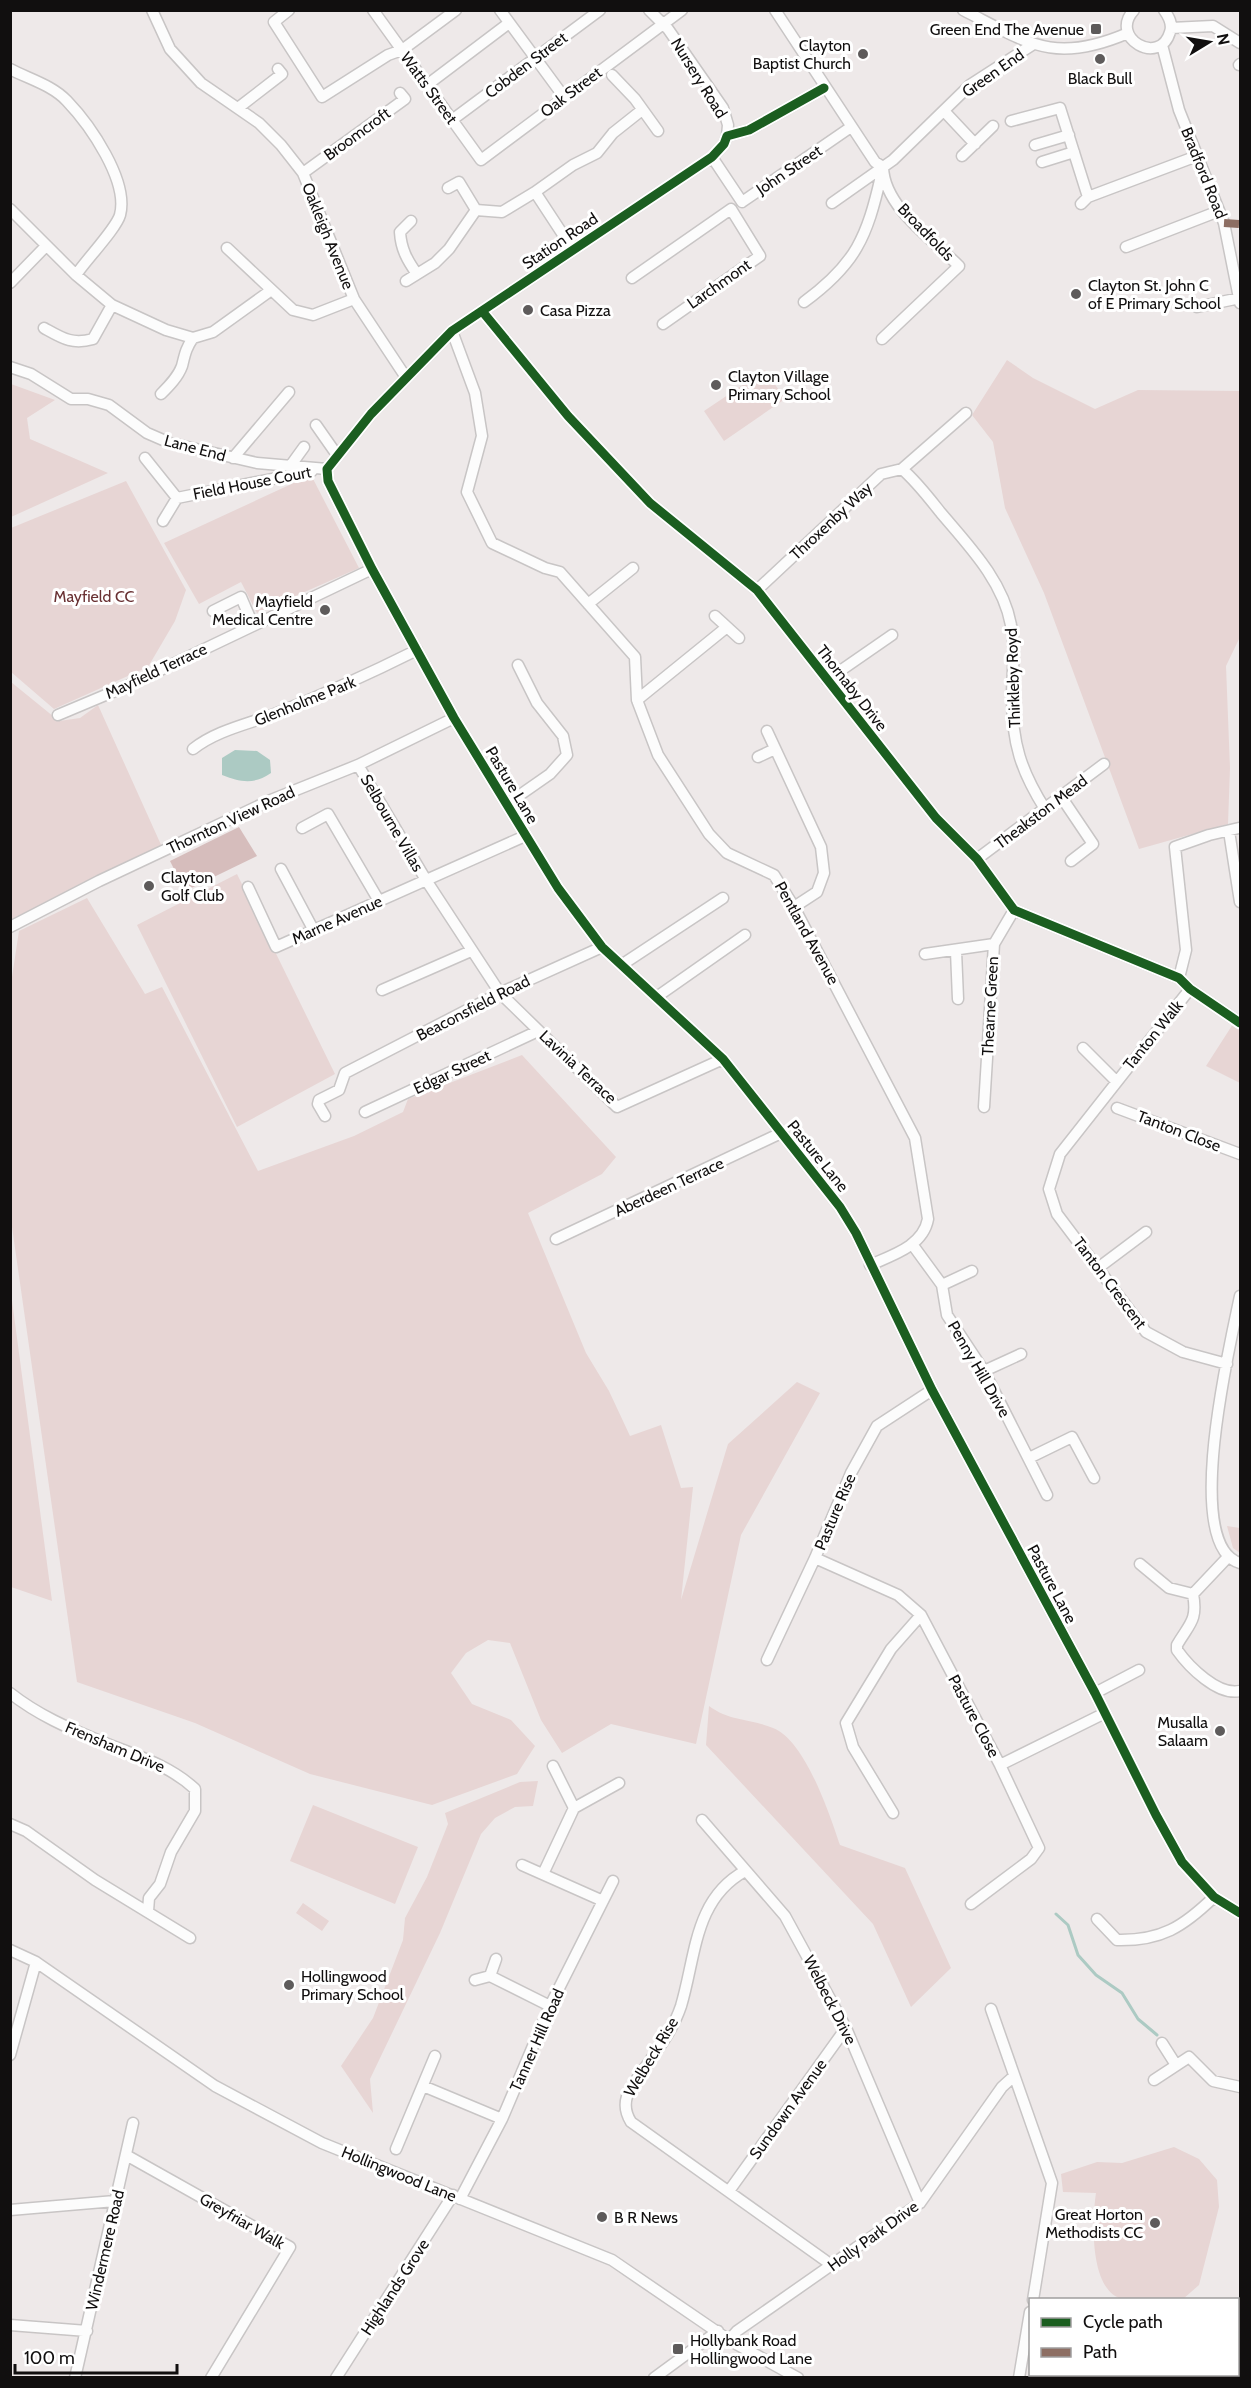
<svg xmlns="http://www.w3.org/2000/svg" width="1251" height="2388" viewBox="0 0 1251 2388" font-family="Cabin,sans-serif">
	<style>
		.green { fill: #e7d5d4 }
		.forest { fill: #d6bdbc }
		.water { fill: #accac3 }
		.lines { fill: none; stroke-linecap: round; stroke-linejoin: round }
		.stream { stroke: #accac3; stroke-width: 3 }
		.minor-casing { stroke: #c8c5c5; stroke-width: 13 }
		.minor { stroke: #fcfcfc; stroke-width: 10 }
		.quiet { stroke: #8d6e63; stroke-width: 8; stroke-dasharray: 15 8; stroke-linecap: butt }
		.cycleway-casing { stroke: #fff; stroke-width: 13 }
		.cycleway { stroke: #1b5e20; stroke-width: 9 }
		.poi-dot { fill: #5e5b5b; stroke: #fff; stroke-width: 2 }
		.labels { text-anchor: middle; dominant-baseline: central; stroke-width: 6; stroke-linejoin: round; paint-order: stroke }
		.poi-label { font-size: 16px; fill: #110f0f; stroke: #fff; text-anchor: start }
		.street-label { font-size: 16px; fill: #110f0f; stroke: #fff }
		.park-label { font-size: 16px; fill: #693133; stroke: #fff }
	</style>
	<rect width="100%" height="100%" fill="#eee9e9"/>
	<path class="green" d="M1007,360L1033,378L1095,409L1138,390L1240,391V637L1226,666L1230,768L1228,824L1139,849L1044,593L1005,508L993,442L972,415Z
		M765,370L785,399L724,441L704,411Z
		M11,384L55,400L27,418L30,439L108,473L11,517Z
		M311,475L359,568L257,613L241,582L199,604L164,543Z
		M126,481L186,590L175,621L148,667L54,709L11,672V528Z
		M11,682L59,721L80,718L98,705L162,847L11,922Z
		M237,874L335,1074L237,1127L137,925Z
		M87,898L145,994L162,987L258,1171L354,1136L403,1112L408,1099L522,1055L616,1157L602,1174L528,1213L586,1353L609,1391L630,1436L661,1425L681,1488L693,1487L681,1600L728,1444L797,1382L820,1393L741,1535L696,1744L611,1724L562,1753L541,1720L510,1643L488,1640L466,1653L451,1673L472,1704L511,1720L535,1746L517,1774L432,1805L310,1774L195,1723L77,1682L11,1220L10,990L19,931Z
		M1233,1024L1240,1030V1083L1206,1066Z
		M11,1293L52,1601L11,1587Z
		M1227,1526L1240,1528V1553L1233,1548Z
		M709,1706C731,1722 749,1718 773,1728C805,1740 830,1815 840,1845L905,1868L951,1968L911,2007L873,1924L706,1745Z
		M538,1781L533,1806L515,1807L495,1818L481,1834L440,1933L370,2079L373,2113L341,2066L373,2018L403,1940L405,1918L427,1877L448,1824L445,1813L520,1782Z
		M313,1805L418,1847L395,1904L290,1861Z
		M303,1903L329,1921L322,1931L296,1913Z
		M1174,2147L1199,2159L1217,2180L1219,2207L1199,2285L1183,2299C1164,2300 1140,2304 1122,2299C1089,2290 1092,2220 1096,2193L1063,2192L1061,2174L1097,2162L1122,2163Z"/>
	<path class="forest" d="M239,827L257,856L185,891L170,861Z"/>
	<path class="water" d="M235,750L257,751L270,760L271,773C254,785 240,782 222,775V758Z"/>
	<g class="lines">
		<path class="stream" d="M1056,1914L1068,1925L1078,1955L1096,1975L1122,1993L1138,2019L1157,2035"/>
		<g class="minor-casing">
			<path id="minor" d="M152,10L170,49L201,83L259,123L281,145L303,173L354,299L405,376
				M289,10L274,22L322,97L388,55L402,50L456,10
				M373,10L481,160L682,10
				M500,10L564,97
				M649,10L668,29L723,108L728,125L727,136
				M775,10L875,162L883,167
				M963,10C1028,43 1054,65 1128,33
				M1134,10C1108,38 1160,67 1170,32C1173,24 1169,17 1164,10
				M1171,28L1213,26L1240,43
				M1162,45L1179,110L1224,223L1240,303
				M1239,65L1240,64
				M10,69C29,79 52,85 67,101C90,125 129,181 120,215C116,229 85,261 76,275
				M612,75L635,99L658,131
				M427,85L509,23
				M824,88L749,130L727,136L724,144L712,157L452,331L371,414L327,469L328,481L372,569L454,718L558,888L602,947L723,1059L840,1207L856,1233L932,1390L1095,1693L1156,1815L1182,1862L1214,1897L1240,1913
				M238,108L282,74L278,69
				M944,111L975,144
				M452,120L600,10
				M1011,121L1060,108L1088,197
				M1035,145L1069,135
				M962,156L993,126
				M712,157L742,202L851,127
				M1042,162L1074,152
				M303,173L405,99L400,93
				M448,188L459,182L476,210
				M832,203L893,160L970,85L1032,45
				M1081,204L1088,197L1197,156
				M10,209L76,275L112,305L166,330L193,338L213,332L270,291
				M411,221L400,232C401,249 407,260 417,274
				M1126,247L1219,211
				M227,248L293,310L313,315L354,299
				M573,250L535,192L573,165L597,153L613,133L642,110
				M632,278L731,209L760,256L663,324
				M406,281L435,263L449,249L476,210L502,212L535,192
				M10,283L46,246
				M804,302C856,264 867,237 881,176
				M1197,307L1240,298
				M482,311L568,416L650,503L757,590L936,818L977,859L1014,910L1179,978L1190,989L1240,1023
				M44,328C62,338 72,345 93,339L112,305
				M452,331L475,393L482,436L467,492L492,543L545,568L560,572L635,657L637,700L658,755L709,834L727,853L774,875L794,907L915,1138L928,1219C923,1246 893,1255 870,1265
				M882,339L959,266C932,239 884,207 883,167
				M10,367L31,374L71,399H88L109,405L147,433L170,443L257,463L327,469
				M161,394C169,386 178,377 182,366C185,354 186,348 193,338
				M316,425L337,455
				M145,458L177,498L312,471
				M233,458L289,392
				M291,465L304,447
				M902,469C917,482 929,498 941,513C969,546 1003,581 1011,625C1016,649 1012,673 1012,697C1012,743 1021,771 1045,809
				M163,521L177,498
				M757,590L881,474L902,469L966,413
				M588,604L633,568
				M213,611L241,597L253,625
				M715,616L739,638
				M827,680L892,635
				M637,700L727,627
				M58,715L127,686L372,569
				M767,731L821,847L824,873L817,892L794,907
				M193,749C217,730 249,724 277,713C325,694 371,673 417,650
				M758,757L775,749
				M358,765L426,880L500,993L617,1107L723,1059
				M1062,798L1093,844L1071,861
				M507,804L550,774L567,755L563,736L537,703L518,665
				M302,828L328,814L379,901
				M1229,831L1240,902
				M977,859L1104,764
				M281,869L313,929
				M248,887L276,947L525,836
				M10,927L99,881L271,800L358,765L454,718
				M956,951L958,999
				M925,954L994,944
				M623,964L723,898
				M1179,978L1186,950L1175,847L1209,835L1239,828
				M1190,989L1060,1154L1049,1189L1057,1214L1146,1332L1183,1352L1227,1364
				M382,990L471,951
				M658,996L745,935
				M1083,1048L1116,1081
				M984,1107L994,944L1014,910
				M1117,1108L1240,1154
				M365,1112L538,1031
				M325,1116L318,1104L319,1100L339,1090L345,1073L500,993L602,947
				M556,1239L781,1133
				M912,1244L942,1285L947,1315L984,1371L1047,1495
				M1098,1268L1146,1232
				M942,1285L972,1271
				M1240,1296C1231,1341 1181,1546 1240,1563
				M984,1371L1021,1354
				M1029,1458L1072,1437L1094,1478
				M815,1558L898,1595L921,1615L1000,1765L1039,1848L1031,1859L971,1904
				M1140,1564L1169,1588L1193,1594L1228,1557
				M1193,1594C1198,1621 1189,1624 1177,1645V1650C1189,1667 1218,1696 1240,1691
				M767,1660L815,1558L851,1473L877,1426L932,1390
				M10,1693C38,1715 68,1728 100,1741C134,1755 168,1764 195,1789V1811L171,1852L160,1884L149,1898L148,1911
				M1095,1693L1139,1670
				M1000,1765L1105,1713
				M553,1766L574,1808
				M893,1813L853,1747L846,1723L891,1649L921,1615
				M702,1820L785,1916L846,2028L920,2203
				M10,1824L26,1831L95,1880L190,1938
				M522,1865L603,1901
				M745,1871C694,1899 696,1956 681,2006C673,2030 658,2049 644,2069C631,2087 618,2101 631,2122L833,2266
				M543,1874L574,1808L619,1783
				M1097,1919L1117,1940C1161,1941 1183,1927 1214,1897
				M10,1950L36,1962L215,2086L322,2143L612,2260L729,2340L798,2378
				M490,1976L550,2006
				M475,1980L490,1976L496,1959
				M991,2009L1052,2183L1033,2300
				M1162,2043L1176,2065
				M10,2055L36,1962
				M1154,2080L1189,2057L1213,2081L1240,2087
				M423,2086L502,2119
				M396,2149L435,2056
				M126,2155L290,2247L211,2378
				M729,2191L846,2028
				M460,2199L502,2119L550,2006L613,1881
				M10,2210L115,2201
				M10,2325L87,2331
				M729,2340L737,2331L920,2203L1002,2087L1013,2077
				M1131,2374L1144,2378
				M75,2378L133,2123
				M336,2378L453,2195
				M654,2378L718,2331
				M1019,2378L1030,2312"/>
		</g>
		<use href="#minor" class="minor"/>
		<path class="quiet" d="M1224,223L1240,224"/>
		<g class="cycleway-casing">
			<path id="cycleway" d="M824,88L749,130L727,136L724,144L712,157L452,331L371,414L327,469L328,481L372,569L454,718L558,888L602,947L723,1059L840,1207L856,1233L932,1390L1095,1693L1156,1815L1182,1862L1214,1897L1240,1913
				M482,311L568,416L650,503L757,590L936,818L977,859L1014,910L1179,978L1190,989L1240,1023"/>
		</g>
		<use href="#cycleway" class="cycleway"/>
	</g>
	<g class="poi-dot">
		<rect x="1090" y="23" width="12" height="12" rx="3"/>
		<circle cx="863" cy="54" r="6"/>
		<circle cx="1100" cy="59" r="6"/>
		<circle cx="1076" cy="294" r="6"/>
		<circle cx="528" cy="310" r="6"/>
		<circle cx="716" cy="385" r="6"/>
		<circle cx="325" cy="610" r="6"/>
		<circle cx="149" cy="886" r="6"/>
		<circle cx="1220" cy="1731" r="6"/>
		<circle cx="289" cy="1985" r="6"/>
		<circle cx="602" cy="2217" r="6"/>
		<circle cx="1155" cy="2223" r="6"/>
		<rect x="672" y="2343" width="12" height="12" rx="3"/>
	</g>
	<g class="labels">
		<g class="poi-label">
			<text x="1084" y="29" text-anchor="end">Green End The Avenue</text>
			<text x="851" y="45" text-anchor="end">Clayton<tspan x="851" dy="18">Baptist Church</tspan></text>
			<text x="1100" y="78" text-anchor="middle">Black Bull</text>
			<text x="1088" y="285">Clayton St. John C<tspan x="1088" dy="18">of E Primary School</tspan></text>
			<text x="540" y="310">Casa Pizza</text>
			<text x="728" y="376">Clayton Village<tspan x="728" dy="18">Primary School</tspan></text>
			<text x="313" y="601" text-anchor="end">Mayfield<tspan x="313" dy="18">Medical Centre</tspan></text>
			<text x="161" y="877">Clayton<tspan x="161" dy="18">Golf Club</tspan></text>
			<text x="1208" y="1722" text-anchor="end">Musalla<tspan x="1208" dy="18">Salaam</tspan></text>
			<text x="301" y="1976">Hollingwood<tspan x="301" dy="18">Primary School</tspan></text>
			<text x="1143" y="2214" text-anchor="end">Great Horton<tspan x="1143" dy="18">Methodists CC</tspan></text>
			<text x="614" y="2217">B R News</text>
			<text x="690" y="2340">Hollybank Road<tspan x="690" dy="18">Hollingwood Lane</tspan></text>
		</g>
		<g class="street-label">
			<text transform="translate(526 65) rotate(-37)">Cobden Street</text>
			<text transform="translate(993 73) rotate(-35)">Green End</text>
			<text transform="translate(699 78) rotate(58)">Nursery Road</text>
			<text transform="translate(429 88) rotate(54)">Watts Street</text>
			<text transform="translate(571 92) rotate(-37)">Oak Street</text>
			<text transform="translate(357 134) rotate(-36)">Broomcroft</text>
			<text transform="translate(789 170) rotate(-34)">John Street</text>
			<text transform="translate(1204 173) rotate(68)">Bradford Road</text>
			<text transform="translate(926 232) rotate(46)">Broadfolds</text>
			<text transform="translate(328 236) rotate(68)">Oakleigh Avenue</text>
			<text transform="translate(560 241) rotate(-34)">Station Road</text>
			<text transform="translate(719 284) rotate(-35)">Larchmont</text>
			<text transform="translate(195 448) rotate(15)">Lane End</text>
			<text transform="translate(252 483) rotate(-11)">Field House Court</text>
			<text transform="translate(831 521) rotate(-43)">Throxenby Way</text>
			<text transform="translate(156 671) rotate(-25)">Mayfield Terrace</text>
			<text transform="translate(1013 678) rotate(-92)">Thirkleby Royd</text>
			<text transform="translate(852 688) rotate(52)">Thornaby Drive</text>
			<text transform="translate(305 701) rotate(-22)">Glenholme Park</text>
			<text transform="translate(512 785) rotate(59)">Pasture Lane</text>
			<text transform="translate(1041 812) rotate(-37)">Theakston Mead</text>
			<text transform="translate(231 820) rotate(-25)">Thornton View Road</text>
			<text transform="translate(392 823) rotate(60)">Selbourne Villas</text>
			<text transform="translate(337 920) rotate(-24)">Marne Avenue</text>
			<text transform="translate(807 933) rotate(61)">Pentland Avenue</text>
			<text transform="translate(990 1006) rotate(-87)">Thearne Green</text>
			<text transform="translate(473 1008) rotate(-27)">Beaconsfield Road</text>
			<text transform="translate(1153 1035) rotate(-51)">Tanton Walk</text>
			<text transform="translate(578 1067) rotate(43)">Lavinia Terrace</text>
			<text transform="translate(452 1072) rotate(-25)">Edgar Street</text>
			<text transform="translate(1179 1131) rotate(21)">Tanton Close</text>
			<text transform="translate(818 1156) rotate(51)">Pasture Lane</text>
			<text transform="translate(669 1187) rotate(-25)">Aberdeen Terrace</text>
			<text transform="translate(1110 1283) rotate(53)">Tanton Crescent</text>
			<text transform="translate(979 1369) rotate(60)">Penny Hill Drive</text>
			<text transform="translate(835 1512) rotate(-67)">Pasture Rise</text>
			<text transform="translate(1052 1584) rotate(62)">Pasture Lane</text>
			<text transform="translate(974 1716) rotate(62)">Pasture Close</text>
			<text transform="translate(115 1747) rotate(23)">Frensham Drive</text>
			<text transform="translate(830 2000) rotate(63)">Welbeck Drive</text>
			<text transform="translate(537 2040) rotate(-66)">Tanner Hill Road</text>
			<text transform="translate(651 2057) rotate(-59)">Welbeck Rise</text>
			<text transform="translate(788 2109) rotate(-54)">Sundown Avenue</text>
			<text transform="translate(399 2174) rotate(22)">Hollingwood Lane</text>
			<text transform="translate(242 2221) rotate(30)">Greyfriar Walk</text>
			<text transform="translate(873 2236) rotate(-36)">Holly Park Drive</text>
			<text transform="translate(105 2250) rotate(-77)">Windermere Road</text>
			<text transform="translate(395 2287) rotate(-57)">Highlands Grove</text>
		</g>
		<g class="park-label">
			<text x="94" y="596">Mayfield CC</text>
		</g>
	</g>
	<rect width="1251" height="2388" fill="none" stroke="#110f0f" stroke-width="24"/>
	<rect x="1029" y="2298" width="210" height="78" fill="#ffffff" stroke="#a09f9f" stroke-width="1.5"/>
	<rect x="1041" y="2318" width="30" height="9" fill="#1b5e20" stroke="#a09f9f" stroke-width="1.5"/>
	<text x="1083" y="2328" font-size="18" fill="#110f0f">Cycle path</text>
	<rect x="1041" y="2348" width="30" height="9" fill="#8d6e63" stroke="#a09f9f" stroke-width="1.5"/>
	<text x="1083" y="2358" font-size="18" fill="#110f0f">Path</text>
	<g transform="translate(1209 42) rotate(79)" stroke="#ffffff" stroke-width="4.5" paint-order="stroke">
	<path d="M0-4.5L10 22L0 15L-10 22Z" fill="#110f0f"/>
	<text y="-9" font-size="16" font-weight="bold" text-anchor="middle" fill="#110f0f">N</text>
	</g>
	<path d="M15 2364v9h162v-9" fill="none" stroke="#110f0f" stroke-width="3"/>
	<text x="24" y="2364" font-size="18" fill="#110f0f" stroke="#ffffff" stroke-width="4.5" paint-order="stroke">100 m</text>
</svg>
